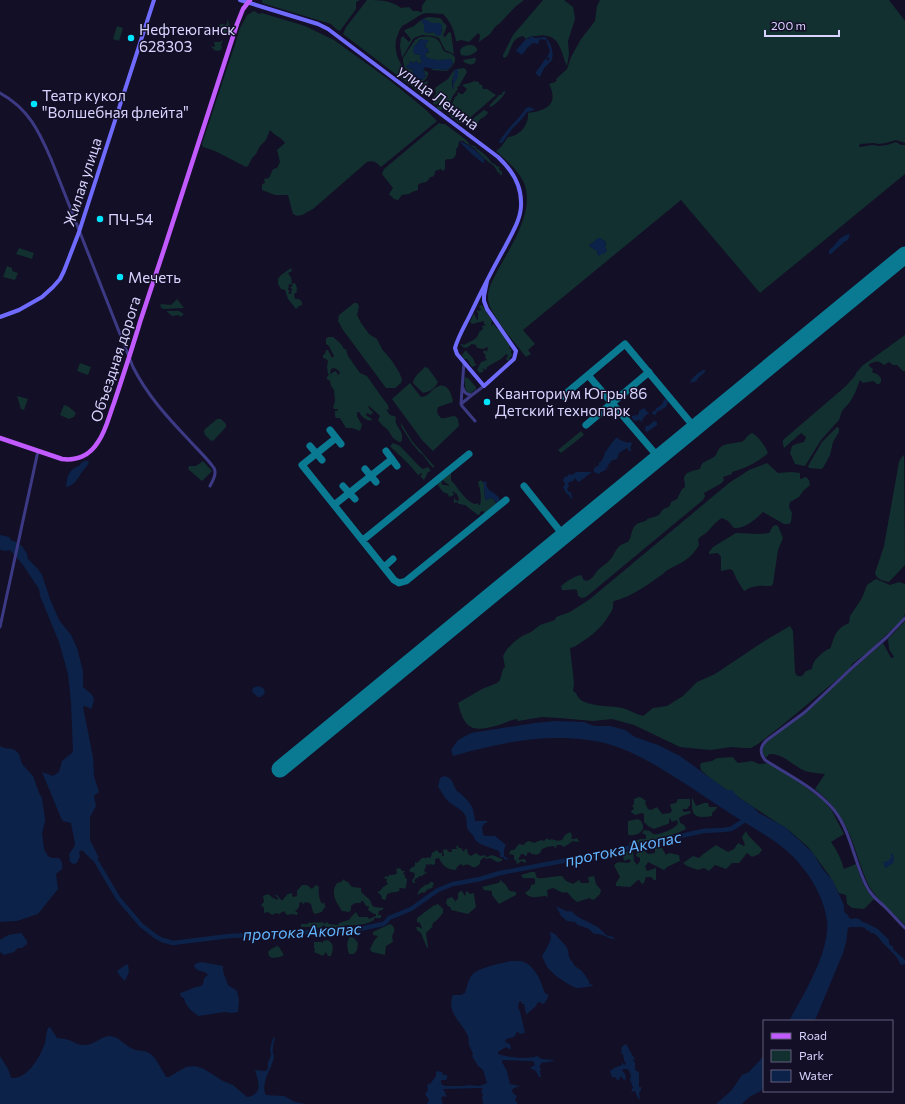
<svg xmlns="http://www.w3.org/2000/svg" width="905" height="1104" viewBox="0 0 905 1104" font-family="Commissioner,sans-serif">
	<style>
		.green { fill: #12302f; fill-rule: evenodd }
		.water { fill: #0c2248 }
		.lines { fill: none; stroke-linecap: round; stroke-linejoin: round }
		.river { stroke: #0c2248; stroke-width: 4.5 }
		.taxiway { stroke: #0a7a92; stroke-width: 7 }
		.runway { stroke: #0a7a92; stroke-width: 17 }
		.street { stroke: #3d3a85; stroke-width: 3 }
		.secondary { stroke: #6f6bff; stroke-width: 4 }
		.primary { stroke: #c25bff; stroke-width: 4.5 }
		.poi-dot { fill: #00e5ff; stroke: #130f26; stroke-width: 1.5 }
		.labels { text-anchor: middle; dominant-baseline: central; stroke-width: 3; stroke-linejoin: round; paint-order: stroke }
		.poi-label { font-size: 15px; fill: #d9d4ff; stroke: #130f26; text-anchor: start }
		.street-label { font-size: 15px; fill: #d9d4ff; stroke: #130f26 }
		.water-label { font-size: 16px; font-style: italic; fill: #62b6ff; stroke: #130f26 }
	</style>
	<rect width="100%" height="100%" fill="#130f26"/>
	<path class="green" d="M262,0H360L356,2V9L340,31L337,30L331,24L262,3Z
		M367,0C381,0 390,0 401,8L409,7L413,11H418L420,12H422V6L426,0H524L515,7L500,23L495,27L490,34L479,42L480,35L478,33L469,42L461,40L458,41H456C454,30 451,22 443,14C437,14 431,13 426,13C419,14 410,23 402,26C387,50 401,66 416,84L419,85L427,81L428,82L427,85L429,88L427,91L426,93L423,95L343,34L346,27Z
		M543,0H564L573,7L574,12L575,19L568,41L569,54L567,66L566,64C562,54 560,38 547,36C542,34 536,37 531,36L526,39L523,36C512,38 512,47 507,56L505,58L503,57V55L513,35Z
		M600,0H889L905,21V143L896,140L886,143L879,144L873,143L860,144L859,147L873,145L879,146L887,145L896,142L901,145H905V174L760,293L681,200L523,330L535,344L528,350L531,354L526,357C516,344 489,314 488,299C487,288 494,278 499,268C512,244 535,211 524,183C518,170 506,160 496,151L501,147L508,137C520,136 529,125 528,113C547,111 559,104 549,84L555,82L557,80L556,79L567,69L571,57L581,39L595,21L597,6ZM598,238H600L606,242L605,247L607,250L604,253L598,255L597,251L589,246C591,243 595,242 598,238Z
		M254,11L259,14L262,13L305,26L334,40L388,79L425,109L437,121L381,167C376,162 374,160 367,162L313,209C306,212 300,219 293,214L288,195H275L262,190V184L265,183L264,179L269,178L273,169L277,168L280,162L277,150L285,143C281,137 275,136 270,130L266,140L260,146L256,154L252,158L248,166L246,167L215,151L203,147L202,144L233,50L234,48L239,30L247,15Z
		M429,17L440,18L442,20L443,22L447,26L443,36L445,37L449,32L451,33L454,54L445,50L439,38L433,36L422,35L416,37L413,39L402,58L400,46L401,38L403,36L409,42L411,39L404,31C407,28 410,28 414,26C419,22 422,18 429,17ZM431,23H439L442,30L441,34L434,32L428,33L424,31V24Z
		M227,19L230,26L228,30L227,31V35L224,36L219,31H217L216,29L219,28V25L222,24L225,25L227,24Z
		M117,26L123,28L119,41L113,39Z
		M420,37C426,36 437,36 440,43C442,46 442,49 444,51C447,53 451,53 453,55C459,60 451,68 447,71L432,70L433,68L447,70L453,64L451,60C443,59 434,62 426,57L425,54L429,52L427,48L424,46L426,45L427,40H419L418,43L414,46L417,55L418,54L420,55V58L422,62L419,64L417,61L413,63L409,61L410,63L407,68L411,69L413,71V75L416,77L418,81L422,80L426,76L423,70L428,72V75L426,79L419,84C411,80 402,67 403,58L415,40Z
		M223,40L221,45L222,47L221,50L218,51L214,50L211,46L214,47L215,46L214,42H220Z
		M469,45C472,45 475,45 477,49V51C472,55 468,57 461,55C458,49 463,46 469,45Z
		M474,58H476C475,67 470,65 464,62L463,60Z
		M464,68L466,70L467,72L459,86L457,87L458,89L452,97L450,106L448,107L445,105L442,109L440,110L438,109L437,107L438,104H437L435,105C432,102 432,97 436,94L435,88L439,85L448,79L454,70L455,71L452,81V85L453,89L454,88V83L458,74L457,69Z
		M474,81L479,82V84L482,85L483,89H487L496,95L464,123H459L454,118H451L450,114L451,112L449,111L455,97L457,96L458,92L461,94H463L467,89L462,85C466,83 470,84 474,81Z
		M505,91V93C501,99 497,103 491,107L489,106L499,95H501L503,92Z
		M484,110L488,112C487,116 482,118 479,120L478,123C475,124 473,127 470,129L467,127V125L475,117Z
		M439,123L442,124H445C452,130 466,138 470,145L475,146L476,148C482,152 488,157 492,163L496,165V166L500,167L499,168L500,171H502V175H500V173L499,172V174L497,171L494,166L486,160L474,148L464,142V141H459L458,147L456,149C456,150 457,152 456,154C455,159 450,160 447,159L445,161V169L443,171L441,169L435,171C435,175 434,177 430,177C427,185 422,181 418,185V190L412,192L409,194L402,195L398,200L394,199L389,194L393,188L382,174L384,169Z
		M19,248L34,253L32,259L16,254Z
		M7,266L12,268V271L18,273L15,280L3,277Z
		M291,268L292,271L288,273C290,276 293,279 291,284L288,285L289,286L288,289L290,292H288L289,294L292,293L291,292L292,289L290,287L293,286L291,284L295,283L298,290L296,289L297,292L294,294L295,299H299L302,302V305L299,306L296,309L288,299L285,290L281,289L278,284V279L281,275Z
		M177,299L184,308H183L163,309L160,306L161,304L171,305Z
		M354,303H357L359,306L357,315L361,323L369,334L377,339L382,349L392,361L399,372L402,379L401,383L395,388H386L343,330L338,321L339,315Z
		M482,305L492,321L491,326L494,324L496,328H497L502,333L510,346L509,348L512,350L511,351L512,356L510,357L509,361L506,360L508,355L506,354L501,359L487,367L486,370L482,368L484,371L480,373L477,370L481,362L487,360L485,357L486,356L483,352L485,350L487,352L488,347L483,349L477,348L476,345L472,344L468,347L464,348L460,344H462L464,345C470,341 478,340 479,332L483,329L482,326L486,325L484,324V321L472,324L470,322L474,313L477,320L478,319V313L477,312V310L479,311L481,310L479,306Z
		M167,311H179L184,314L180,317L179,315L172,316L167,312Z
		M905,335V371H903L897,365H893L889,362L884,365C878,360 876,361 869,364V366L873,369L872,372L874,373L877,374L881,378V382L879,384H877L873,381L863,383L860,380L855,393L850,402L842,411L839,420L821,440L805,466L795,464L790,453L792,446L796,444L804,442L806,437L801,433L784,448L783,444V440L846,386L854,377L857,372L863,365L872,359Z
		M328,337H333L341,344L344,349H346L348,356L355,366L360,373L367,376L381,396L388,405L389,410L386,409L390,415L394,416L396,417C393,427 406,430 401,442H399L393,438L388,430L381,424L378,420L380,416L378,414L369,406H368L370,410L372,411L373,413L370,415L368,413L366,414L367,416L372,419V420C367,422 361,416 359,412H357V416L362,425L360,431L352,428H346L340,418H336L335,416V411H337L338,409H334L333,408L335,401L334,390L331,386L330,381L327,379V377C328,375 333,372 336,371L338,375L340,373L338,370L334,368L331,369L330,374H328L327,367L328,361L326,359L323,358V355L325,354L326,350H328L332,358L334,356L329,346L326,344V339Z
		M465,351H467V352L473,358L475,364H477L475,366L472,367L467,359H464L462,355Z
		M80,363L91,367L88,375L77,371Z
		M425,367L428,368L438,382C434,389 431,391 423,393L413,383C414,376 420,372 425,367Z
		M466,377L469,379L476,387V389L470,394C463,390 466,384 464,379Z
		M410,383L421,397C430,396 430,390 437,387C447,381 452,394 453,402L438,407C436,412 438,415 441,418C446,419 450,416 455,416L458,419L459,426L433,451L422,440L392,399Z
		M17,396L28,399L24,410L21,409Z
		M64,405L69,407L76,413L74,417L69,419L60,415Z
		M217,419H221L226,424V427L214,440L211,441L205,435L204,431L205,429Z
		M401,423L412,441L434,466V468L431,466L423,455L419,452L411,442L401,426Z
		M837,427L839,428V432L833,442L830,455L823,468L821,469L809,468L808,466L822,442Z
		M581,431L584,435L561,453L558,450Z
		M752,433C759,437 765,446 768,453C758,462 745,469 732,472V474L723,477L724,480L722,483L704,493L705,496L703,500L586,597L582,598L578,596L577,590C572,588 568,591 562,590L561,586C567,581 573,577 580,575L582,576L583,579L586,581C593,579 594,575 598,570C601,567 604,565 608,562C617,553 614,546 628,542C632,537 631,527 637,524C640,522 644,522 647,520V519C653,517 660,517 662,510C667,507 670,508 671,502L677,499L682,489L685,487C685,485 685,482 684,480C684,471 694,471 700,469C701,461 708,461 714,457C718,453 718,447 724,445C729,443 740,443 743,441C747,438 747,435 752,433Z
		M393,443L400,446L420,467L423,469L428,467L429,468L430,470L431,471L428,472L424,480L420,476L422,475V473L418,475C412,467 405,460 397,453C395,450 392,449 390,446Z
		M904,455L905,565L889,582C883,581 876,579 875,573L884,546L899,462L901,458Z
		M203,461L212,471L202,481L188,469L189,466H196Z
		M767,463L778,473L792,472L800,473V479L806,477L809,480L810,485L803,491L799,497L790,502L789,507L792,513L791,522L789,524H784L763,512C756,519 745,529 734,528L728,521L722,518C714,523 713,526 707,532C704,535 700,536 698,540L699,545C694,554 686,561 677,565C672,568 667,569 663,574C648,584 632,597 614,601L613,603C614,607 612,611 609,615C601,630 588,638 574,647L570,648L574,683L573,691L576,693C580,708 609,705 622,708C629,710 636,714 643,716L653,708L667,706L683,696L697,682L715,674L766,640L790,626L793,631L795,672C796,676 798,677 802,676L806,671L812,669C812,660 822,653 828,649H830C835,636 835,629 849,623L850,616L862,598L867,585L876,579L890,585L899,582L905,584V614L903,619L868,652L852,664L850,668L839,678L785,723L758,744L751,748H744L732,747L710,750L680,747L634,725L612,719L593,721L559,718L542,717L518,721L517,719C510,720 505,723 499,725C473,732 465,731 458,703L482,689L497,683L500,680L503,669L505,667L503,656L507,649L514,642L522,636L531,632L540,625L555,620L556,617L570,612L590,599L729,483L749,470Z
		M451,472V480C458,487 466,503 476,504L478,503L479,505H480C482,497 480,489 478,482L481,480L484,484L485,500L492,498L497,504L500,505L481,519L480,517L484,514V511L480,512V514L478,515L465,505L459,504L457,502L454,503V498L457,501L459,500L457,494L452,491L454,495L449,497L448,494L443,492L437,484L442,481V485H446L449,486V485L442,480Z
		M776,525L778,526L783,538L778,550L773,584L771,586C765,586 759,585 753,587C749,587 747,590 744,591L737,580L733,571L730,569L721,571V557L718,553L709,554V552L713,547L736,533L760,534L769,533L773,526Z
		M905,621V925C894,914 875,898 868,884C861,869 857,853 851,838C843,817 832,803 815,789L825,774C818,773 809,773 803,770C792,765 783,753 769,754L766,758C763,754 761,749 763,745L799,717L855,667L883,643L891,658L894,657L889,649L888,639Z
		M733,757L735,760L738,763L752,761L759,764L768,763L799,782L824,801L832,811L844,834L831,842C837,850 841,859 844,869L856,864C860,877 865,889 874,899L864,909L852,908L847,904L846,895L839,893L829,875L809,848L790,831L712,780L701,770L700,765L701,763L712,761L717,758Z
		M639,797L642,798L646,801L645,803L648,809L651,810L657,807L662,814L670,813L672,811L670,805L671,804L676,803L678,799H690V805L687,809H682L684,812L690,811L691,813L682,816L679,818L680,823C683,823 686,827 686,829C673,836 643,844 629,844V843L640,839H645L646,838V835L642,833L644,830L650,831L653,834C661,835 672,830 678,824L677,820L672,822L670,818L669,820V823L668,824L656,828L654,829L648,826L644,822V814L642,813L635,815L631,812V811L634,809L632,805H634V799Z
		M692,797L696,806L704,803H708L709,807H717V808L712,813V816C693,819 691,815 692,797Z
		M638,819L641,821L643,825V829C640,834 635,836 629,835L628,834V821Z
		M746,831C748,837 758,844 762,850L759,854L752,857L747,853L739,863H732L726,869L715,865L709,871L704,868L698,870L687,866L683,863L693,856L699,858L702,855L716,845L728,852L734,849L738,843L744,846L745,845L742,837Z
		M570,832L572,835V837H571L572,839H574L577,838L579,841L577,842L573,841L564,847L562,846V845H557L555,849L554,846C550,846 546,847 542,849L540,853L536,855L534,854H531L530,852L527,853V855L526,856L523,854H521L518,860L525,859L526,862V863L521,861L519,863L516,864L517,862L514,859V855L509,854L511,850H514L519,844L524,845L526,842L529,841L534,843L541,840L544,841L547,838L549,840L552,839C556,841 558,841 562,840L565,835Z
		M456,846H458L459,848H461L464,852L465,849H467L468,854L471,856L476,853L480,856L485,855V856L487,857L491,855L495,856L497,857L502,859V861L497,862L490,858L486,859L484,857L480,861V864L476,867H472C469,864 466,864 463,866L461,864L457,867L456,870C448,870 442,866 439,858L435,859V864L433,865L431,864L429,865L426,864V866L424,871L426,873L427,871V873L424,874L422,876H419L418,878H416L414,881L416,883H413L412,880L414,878L415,873L411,872L409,871L411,868L415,866V862L417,863L422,858H426L429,857L430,859L432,853L437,850L439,853H442V856H444L443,850L446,849L449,852H452V849H457Z
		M655,846L662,848L666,855L669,853L679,855L680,861L667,867L664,870L648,862L645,867L647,871L656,868V880H654L651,877H646L644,883L642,884L639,880H638L630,887L616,886V883L620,877L614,865L618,862L628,863L631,861L629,859L624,861L623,856V854L628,851H633L634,861L637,865L640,861V858L636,856L637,850C643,848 645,852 649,854L655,853Z
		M400,868L402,871H405L403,874L405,875V878L407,879L406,887L404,889L402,888H399L400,890L397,892H393L387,894L386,898L385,900L382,899L381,895L377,892L380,891L383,887L388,884L386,881L388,880L384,878L386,876L388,877L389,875C391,875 395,875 397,873L396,869Z
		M531,872H535L537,878C545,879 554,876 562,876L566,881L573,884L579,880L581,883H589L588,877L594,876L596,884L601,890L600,894L595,899L592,900L590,898L577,902L573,899L567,892C561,894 559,890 553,888L547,890L548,898L546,896C538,896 531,900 525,893L530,889L531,885L535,884V879C531,877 527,879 523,878L521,875Z
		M344,879L345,881L348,882L352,887L361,888V892L370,900L372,905L374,907L384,908L382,910L379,911L378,915H381V918H374V920C368,924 363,924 357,925C351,926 347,924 342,927L340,926L335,928H326L324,925L321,928L311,927H301V924H307L310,922L311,923C316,922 318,923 323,922L324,924L327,922L329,924L338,925L339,923L349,920L351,917L356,912L359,917H368L369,919L376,916V914H374L368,910L369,906H366L363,901H361V903H355L351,906V910L349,912L342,911C336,902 330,893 337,883L341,882Z
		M500,879L502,882C506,883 507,888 510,891L516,892V895L499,904L492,895V891L484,890L482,887L498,883L500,882Z
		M430,882H433L434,885L432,886L433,888L428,889L424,893L422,892L418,895V892L419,891L420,889L425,885L429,884Z
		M302,885H307L312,889L316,885L319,887C318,893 319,899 322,904L324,902L325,906L326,907L324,908L322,912L315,914L313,912L311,904L307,902L304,903L303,905L302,902L299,903C300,906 299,909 295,911L298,913L297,915L291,914L287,915L284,911L279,914L276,913L272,915L268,912L264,913V908L261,905L264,902L263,896L268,894L273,898L278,900V898L275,895H277L281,900H283L284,898L288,894L292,893V896L293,897L297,896V891Z
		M462,891L465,896L466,892L467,891L470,894L474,893V895L476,907L468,914L451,910V908L448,906L446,903L447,899L452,897L456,902V900L458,899V893L461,891Z
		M438,904L443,909V913L437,920L433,923L432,927L426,933L428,947L427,948L421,933L417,930L416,927H419L422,929V928L420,923L417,922V918L433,906Z
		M390,924L392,925C396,929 394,932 392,936L393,942L386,946L385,955L372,952L370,949L374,941L378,936L373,935V932Z
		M350,937L354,938L358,943L357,950L354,954H349C347,948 346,941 350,937Z
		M328,940C335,945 333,949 331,956H328L326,952L323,956L314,952L315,950L314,947V942H322L323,944V941Z
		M277,946L279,947L284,955L280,957L272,958L269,956L268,952L271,949Z"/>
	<path class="water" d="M423,19L427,20L432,23H439L442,25L441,35L438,36L433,32L428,33L424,31V25L421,21Z
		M531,36L535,38L545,37C551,43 554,51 552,60L544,68L540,77L536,74V72L546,58L548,61L550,59L547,57L550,51L546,40L540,39L539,41L538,44L533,43L528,47L522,55L516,51L517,49L526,39H528Z
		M420,39L427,40L429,41L426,43V45L424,46L428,49L429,51L425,54L426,57C433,61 443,60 451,59L453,64L447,70L434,69L425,67L423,71L426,75L423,79L418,81L416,77L413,75L412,69L407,68L406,66L410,63L409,61L413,63L417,61L419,64L422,62L420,58V54H418L415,55L413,51L414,46L418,43Z
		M456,69L458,70V77L454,83V88L453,89C452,83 453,77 455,71L454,70Z
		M530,107L535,110L527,112L521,120L513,128L502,143H499C500,137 516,121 521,115C523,113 524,110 526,108Z
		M459,141C468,144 477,151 484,159V163C480,162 462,145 459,141Z
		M850,234L848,240L844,242L831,254H829V250C838,244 837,237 850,234Z
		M598,238H600L606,242L605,247L607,250L605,253L598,256L597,251L589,246L591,244L594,242Z
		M703,370H705V372L697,379V381L690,383C692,377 698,373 703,370Z
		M665,399L668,401L667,405L664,409L663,408L660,411L659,410L656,413V415L652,414L653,411L656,410V408L659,407L663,403V402L664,401L663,400Z
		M644,408L650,415L648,414L646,415L642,420L643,423L640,420L634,421L631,416L638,415L639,413V411Z
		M654,421L657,422V425L647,432L645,430L646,426L643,425L648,426Z
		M616,438H618L620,440L629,443L630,441L632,444L630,448L631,449V451H629L627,448L619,453L617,459L614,460H612L607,467L604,469L609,467C607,470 602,471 599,474L594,472V468L599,465V463C604,460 603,456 606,451C609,447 612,442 616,438Z
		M84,461H89C88,466 85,468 82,472C78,478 74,486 66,487C67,475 69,470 80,465L81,463Z
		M576,472H592L579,482H578L575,478L573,481L568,483L569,486L567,489L569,492H571L572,498L571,499L569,495L566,493L563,487L565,484L563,480L565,476L567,477L569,474L572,475Z
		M485,481L487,483L486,485C489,494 504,494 498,504L492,498L485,500C485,496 484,488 484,485L483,482Z
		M0,535L9,537L12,541H14L22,546L27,554L28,559L38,569L42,575L50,599L59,620L71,635L77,648L83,671V687C93,695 97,697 91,709L85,706L83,707L93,757L94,776L99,792L94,796L96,806L90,817V840L99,858L92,860L82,850L79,852L80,856L77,863L73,864L70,862L69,854L74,847L75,844L71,823L63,821L61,818L42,772L53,776L59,772L62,761L73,752L71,703L68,674L59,642L40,596L39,589L23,565L10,550L6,551L0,550Z
		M258,686L263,688L265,691C264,695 262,697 258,697L252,692L253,688Z
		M556,721L584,722L594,726H610L625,730L635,737L658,745L680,756L727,790H732L739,798L752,806L759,813L785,827L813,853L822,868L833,881L844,905V912L848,915L849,918L852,919L855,918L859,919L863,922L866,923L878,929L889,940C889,943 889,946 893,946V949L905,960V964L902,965L900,964C898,956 888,949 882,942C880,940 879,937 876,935C873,933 873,933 870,933L869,930L867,931L865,928L862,927H850L848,928L846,943L843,953L816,1018L813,1021H789C804,994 830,952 827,921C824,898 812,878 798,862C781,842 756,830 734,816C716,804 699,793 681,781C652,763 623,744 588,740C541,734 498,743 453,756L451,750L458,740L471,733L534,723Z
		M0,746L4,748L13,749L16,751L19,754L22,764L33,776L39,793L42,798L45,819V822L42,833L44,849L48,856L52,858H59C62,861 63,865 62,869L56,874L58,889L38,914L17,921L0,922Z
		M444,776C454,778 452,785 458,792C460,793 462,794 463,796C472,804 474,810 475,821H487V823H485L482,827L483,834L485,836H495L505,844L506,845L504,850V856L508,859V860L504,859L503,857H500V854L499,851L480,844L475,840C474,833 468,833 467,827C466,824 467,821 466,817C462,808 453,807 447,800C443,796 442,791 438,787L440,778Z
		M893,853L894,860L893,863L886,868L884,866L883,862L888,861L891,858V854Z
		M556,907C561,907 565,913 572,911L574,914L580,918L598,927L606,935L613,937L615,940C608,938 602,933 594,934L589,929L578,925L575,922L567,921L561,916L558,910Z
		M551,932L555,934L565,945L568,950L569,957L575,966L582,971L589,981V985L592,984L593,986L579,988H576L568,984L556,976L547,967L542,956C544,954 551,940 551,937C551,936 550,935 550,933Z
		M21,933L27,941V944L22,948H18L14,952L4,955L0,952V940L8,935Z
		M511,961C515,961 518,961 521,961C533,964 540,978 543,988C544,990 544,992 546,994H548V997L544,1004L538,1002L536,1006L527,1014H526L524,1004H522L521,1001L519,1002L518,1008L520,1011L525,1033L519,1034V1032H517L514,1037L506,1039L505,1042L510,1044L511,1049H509L506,1047L498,1052V1054C507,1057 528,1060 537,1056L542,1059L553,1060L554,1061L541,1063V1064L539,1066L541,1069L540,1071L541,1077H539L536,1071L530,1068L535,1065L534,1062L532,1061L502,1060V1062L507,1071L510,1084L520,1086L514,1088L512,1090L513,1093L517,1096L515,1100L518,1104H483L482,1097L483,1095L481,1091L483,1089L481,1088L444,1089L443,1090L445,1092V1094L447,1096L445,1097L444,1096H443L441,1098L443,1103L442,1104H427L429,1100L425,1094L428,1090L427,1085L431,1083L433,1080L436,1076V1071L442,1072L443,1075H447V1078L446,1080H441V1084L445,1086H464L468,1085L480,1086L487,1083L483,1070L478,1066L472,1056L473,1054C472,1051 470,1048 469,1045C468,1041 469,1039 468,1036C461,1021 446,1013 453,995H461L465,993C467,987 468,980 472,975C477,968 502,963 511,961Z
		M202,962L223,966V971L228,985L237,991L239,1000L238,1012L231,1013L225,1012L198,1016C192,1011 185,1006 184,998L181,997L180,993C187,991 193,987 201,986L203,984L204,978L208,975C206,971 198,972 195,968L194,965L197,963Z
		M128,964L129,972L125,981L120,976L117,971L124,966Z
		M50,1027L57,1038C61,1038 65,1039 69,1040C74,1042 78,1045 83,1045C93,1046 100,1037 109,1036C119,1036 125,1046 133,1049C141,1052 146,1049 153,1056C158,1062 162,1070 166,1077H169L179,1071L186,1067L195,1066L204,1069L223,1081L233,1085L247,1097C264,1094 258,1081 255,1070C259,1070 262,1071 266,1071L268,1068V1062L271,1056L270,1049L273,1038L274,1037L275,1039C274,1042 273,1045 273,1048C272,1052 274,1054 274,1058C271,1069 260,1084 266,1095L284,1096L295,1102L306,1104H0V1056L8,1069L11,1078C27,1080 40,1057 45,1043C46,1038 46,1033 48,1028Z
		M626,1044C627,1045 633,1057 635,1059L634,1060L632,1059L635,1063V1070L639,1072V1087H641V1090L639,1093L640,1099L638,1098L635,1091L631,1092L633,1087L630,1080L631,1076L628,1069H623L622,1070L625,1074L626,1080L623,1079L621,1076L618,1081L615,1077H612L610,1071L614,1068L622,1065V1062L624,1065L626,1064L624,1060L623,1054L621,1053L622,1050L621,1048L624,1045Z
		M764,1055V1084L761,1091L749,1097L742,1104H716L731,1091L742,1075L749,1072L762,1058Z"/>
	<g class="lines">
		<path class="river" d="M92,854L118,898L141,925L155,936L162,940L173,943L229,936L355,930L383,924L386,922L389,918L411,909L438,890L453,884L480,879L500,873L605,853L703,831L723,830L731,829L742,822L748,819"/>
		<path class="taxiway" d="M588,375L659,458
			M563,396L625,344L695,428
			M586,425L649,372
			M330,430L341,444
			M336,438L302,465L394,580L399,583L406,581L506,500
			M310,446L322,460
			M386,451L397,466
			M365,469L376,482
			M343,486L355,499
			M524,486L564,536
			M334,505L392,459
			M363,540L469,454
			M384,567L393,559"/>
		<path class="runway" d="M280,769L905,255"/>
		<path class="street" d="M0,93C28,108 39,131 51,159L133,367C147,395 168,418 189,440C197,449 207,458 214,468C217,474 213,480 210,486
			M464,362L461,404L462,406L475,421
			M463,388C464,393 467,395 472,395L484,386
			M461,404L472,395
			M905,618L887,637L854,666L805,712L767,740C760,746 759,752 765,760C788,775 816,788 834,810C851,832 854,861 866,885C870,894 877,900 884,906C891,913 898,921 905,928
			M0,627L38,451"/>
		<path class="secondary" d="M240,0L318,24L328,29L498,157C511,169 521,184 521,202C522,218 512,233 505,247C492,270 480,294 469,317C464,327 458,337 455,348L457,354L484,386L514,359L516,351L487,309L484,301V296L487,281
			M0,317L19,310L42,297L53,287L60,279L64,271L79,232L154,0"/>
		<path class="primary" d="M0,438L62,459C77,461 90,455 98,442C106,431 109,416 114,403C123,376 132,349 140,322C173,223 205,124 237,24L243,9L250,0"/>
	</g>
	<g class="poi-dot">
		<circle cx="131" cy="38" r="4"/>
		<circle cx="34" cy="104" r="4"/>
		<circle cx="100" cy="219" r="4"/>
		<circle cx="120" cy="277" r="4"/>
		<circle cx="487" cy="402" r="4"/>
	</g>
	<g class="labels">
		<g class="poi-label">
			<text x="139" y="29">Нефтеюганск<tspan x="139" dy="17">628303</tspan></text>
			<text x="42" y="95">Театр кукол<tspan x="42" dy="17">"Волшебная флейта"</tspan></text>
			<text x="108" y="219">ПЧ-54</text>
			<text x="128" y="277">Мечеть</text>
			<text x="495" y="393">Кванториум Югры 86<tspan x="495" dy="17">Детский технопарк</tspan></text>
		</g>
		<g class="street-label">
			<text transform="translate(439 97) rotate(37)">улица Ленина</text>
			<text transform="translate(82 182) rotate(-72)">Жилая улица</text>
			<text transform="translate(115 359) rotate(-72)">Объездная дорога</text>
		</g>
		<g class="water-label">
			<text transform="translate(623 848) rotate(-12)">протока Акопас</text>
			<text transform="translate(302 931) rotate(-3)">протока Акопас</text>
		</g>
	</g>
	<rect x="763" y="1020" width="130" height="72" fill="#130f26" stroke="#625e7d"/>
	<rect x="771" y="1033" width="20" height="6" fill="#c25bff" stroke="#625e7d"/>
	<text x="799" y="1040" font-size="12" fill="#d9d4ff">Road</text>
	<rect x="771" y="1050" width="20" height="12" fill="#12302f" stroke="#625e7d"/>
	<text x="799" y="1060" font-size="12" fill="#d9d4ff">Park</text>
	<rect x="771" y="1070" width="20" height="12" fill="#0c2248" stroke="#625e7d"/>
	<text x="799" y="1080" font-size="12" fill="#d9d4ff">Water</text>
	<path d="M765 30v6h74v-6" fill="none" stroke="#d9d4ff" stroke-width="2"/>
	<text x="771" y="30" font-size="12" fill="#d9d4ff" stroke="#130f26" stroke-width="3" paint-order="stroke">200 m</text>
</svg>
